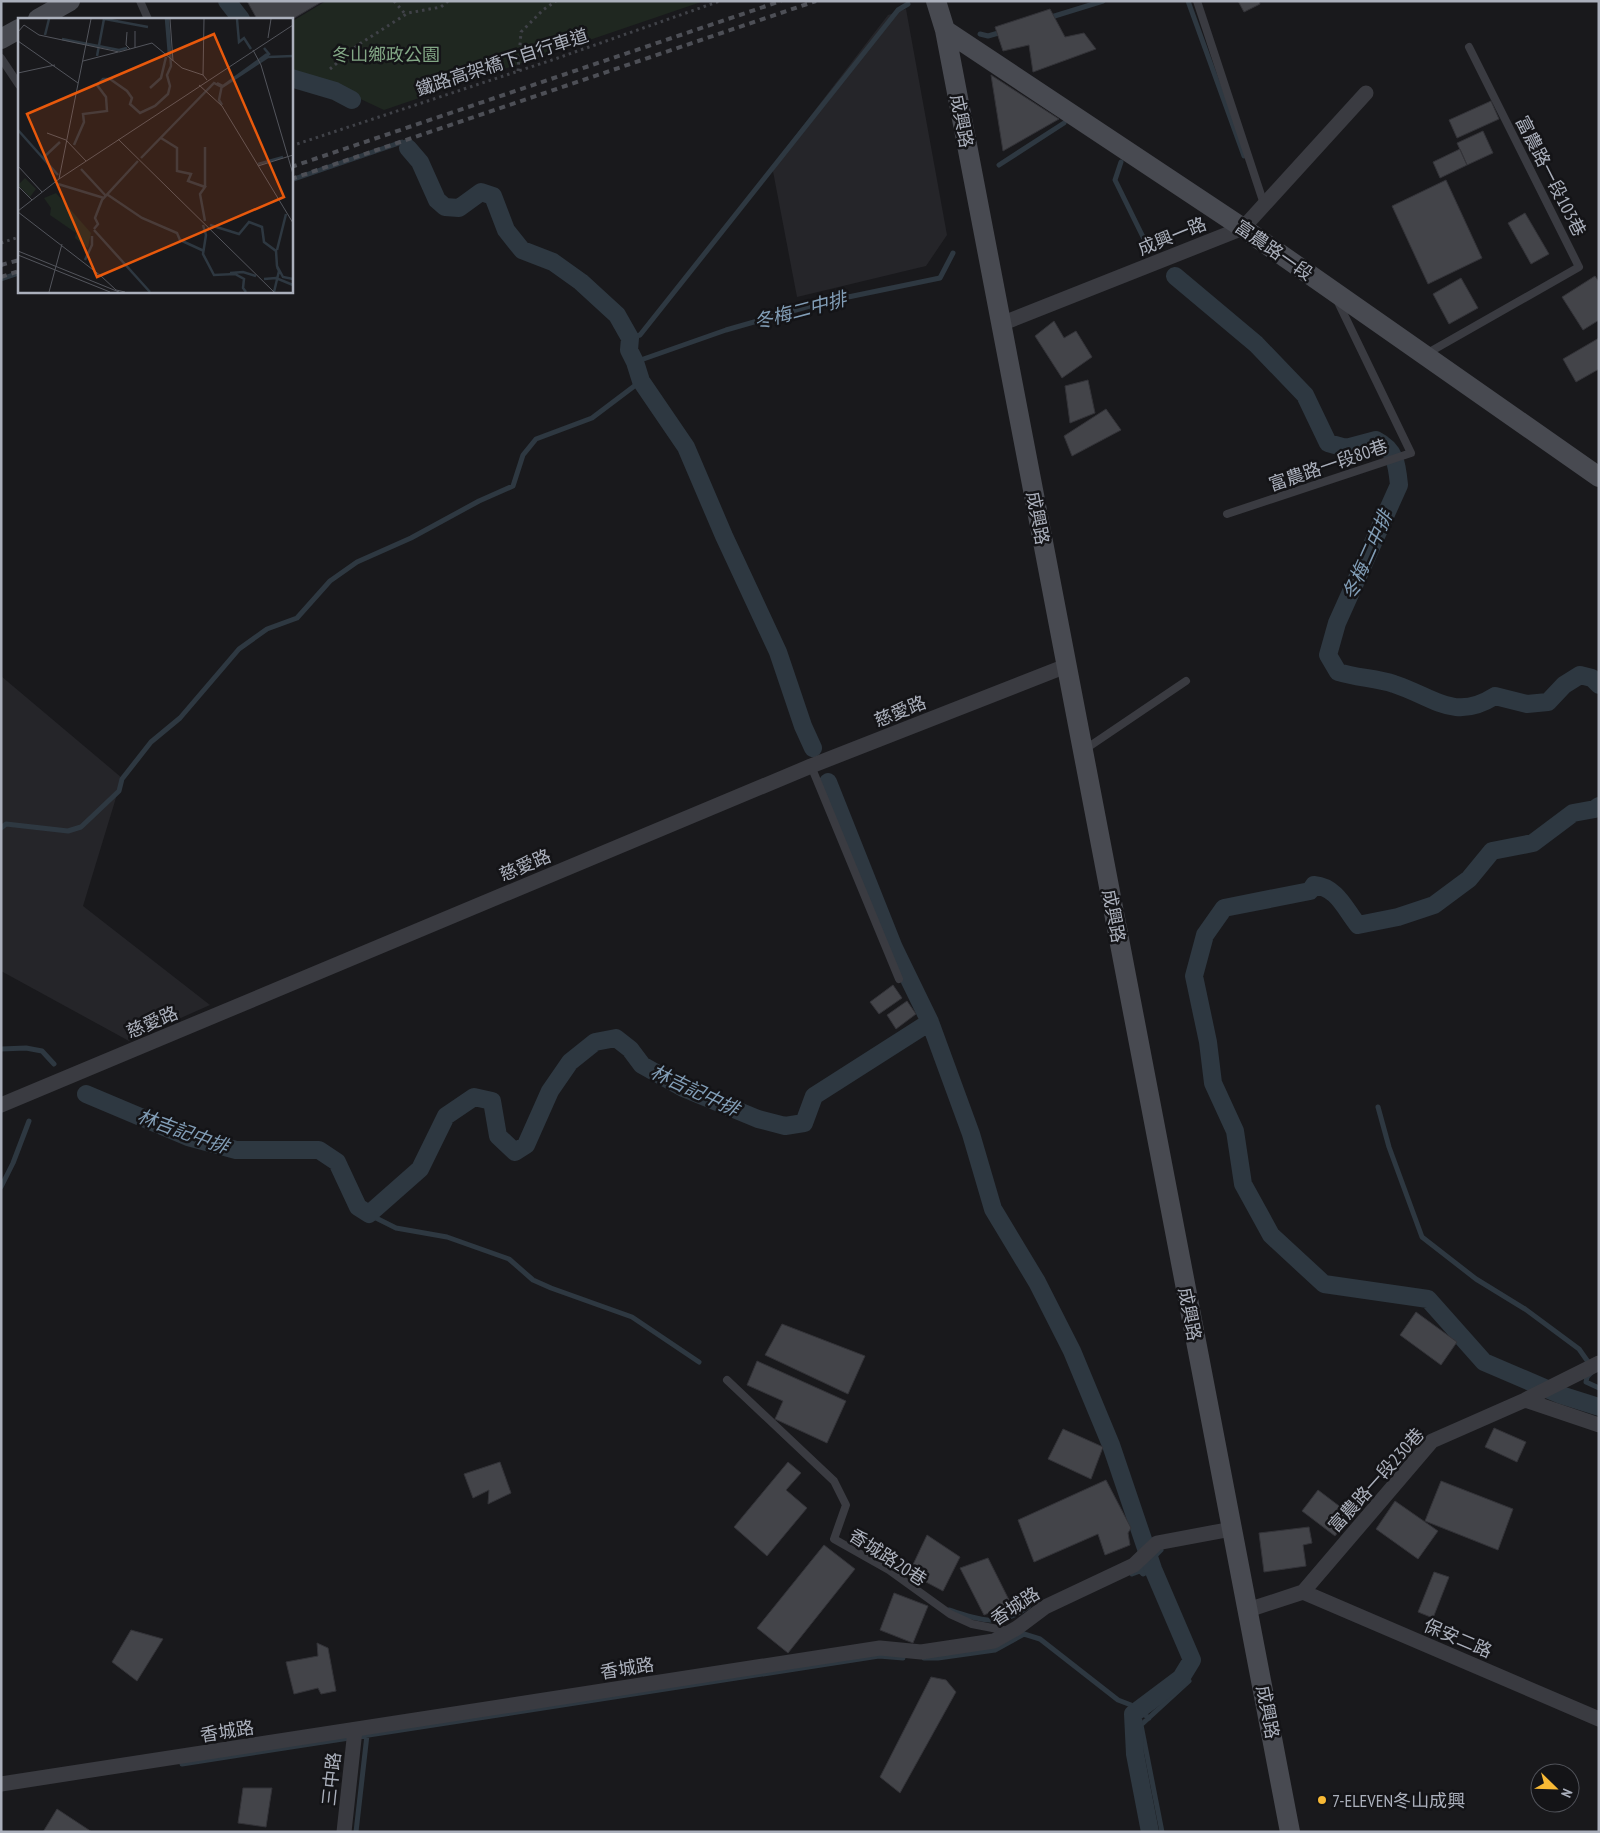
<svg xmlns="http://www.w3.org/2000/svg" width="1600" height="1833" viewBox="0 0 1600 1833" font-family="'PT Sans Narrow','Noto Sans TC',sans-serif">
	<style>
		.built { fill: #252529 }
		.green { fill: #1f2720 }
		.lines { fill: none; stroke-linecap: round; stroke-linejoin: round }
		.stream { stroke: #2e3841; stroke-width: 5 }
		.canal { stroke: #2e3841; stroke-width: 18 }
		.building { fill: #434449; stroke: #333338 }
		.path { stroke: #404248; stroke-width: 3; stroke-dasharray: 2.5 4; stroke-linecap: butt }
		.lane { stroke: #3a3b41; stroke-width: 8 }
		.street { stroke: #3a3b41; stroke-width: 15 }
		.secondary { stroke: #484a51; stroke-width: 20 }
		.rail { stroke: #4d4f56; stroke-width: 4; stroke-dasharray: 6 5; stroke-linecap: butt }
		.poi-dot { fill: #f8b935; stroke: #141417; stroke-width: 2 }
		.labels { text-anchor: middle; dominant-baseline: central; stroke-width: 5; stroke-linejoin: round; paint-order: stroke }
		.park-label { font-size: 18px; fill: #82a785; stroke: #141417 }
		.street-label { font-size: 18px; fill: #abb0bc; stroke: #141417 }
		.poi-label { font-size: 18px; fill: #abb0bc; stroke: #141417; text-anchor: start }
		.water-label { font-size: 19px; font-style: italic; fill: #829eb7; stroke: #141417 }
		.inset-river { fill: none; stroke: #2e3841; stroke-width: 2.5 }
		.inset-road { fill: none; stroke: #53555c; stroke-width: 1 }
		.view { fill: #e8590c; fill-opacity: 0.15; stroke: #e8590c; stroke-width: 2.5 }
		.inset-edge { fill: none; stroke: #abb0bc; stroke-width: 2.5 }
	</style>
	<rect width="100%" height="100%" fill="#19191c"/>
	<path class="built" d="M906,9L947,235L926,266L797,297L772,166L888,15Z
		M1,676L122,778L83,906L210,1005L129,1041L1,971Z"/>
	<path class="green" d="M326,1H704L384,110L337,88L291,73V22Z"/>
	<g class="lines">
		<path class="stream" d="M1188,1L1244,156
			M1048,18L1103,1
			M980,34L988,36L1002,32
			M1121,162L1115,180L1146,243
			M999,165L1064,123
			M291,180L402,142
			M1,279L19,273
			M630,338L640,335L898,10L908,4
			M635,362L726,330L824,302L940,278L953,253
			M1,828L6,824L68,831L81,827L119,791L122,779L151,742L180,718L239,649L267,629L297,618L330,581L357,562L411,538L479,501L513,486L523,455L536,439L592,418L641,381
			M1,1049L26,1048L42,1051L54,1064
			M1378,1107L1389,1147L1422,1237L1476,1279L1525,1309L1579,1349L1591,1366
			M1,1187L13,1163L29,1121
			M376,1218L396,1228L447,1237L509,1259L533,1280L551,1288L632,1317L699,1362
			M1591,1373L1587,1377L1586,1382L1599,1388
			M1140,1571L1143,1574L1153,1569
			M1132,1574L1140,1571L1161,1550
			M949,1610C981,1620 998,1628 1028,1607
			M924,1658H938L995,1650L1024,1634L1040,1639L1118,1700L1131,1705L1149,1718
			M182,1764L879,1656L903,1658
			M356,1832L367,1735
			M1162,1832L1141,1725L1189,1681"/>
		<path class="canal" d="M227,1L241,19
			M291,78L335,91L352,100
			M408,148L420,162L437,200L445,207L459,208L481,192L493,196L506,230L522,250L553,262L581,282L617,315L630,338L629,350L635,362L641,381L686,447L724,536L778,652L803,726L813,748
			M1175,276L1256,344L1305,395L1328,443L1346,448L1376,440C1396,450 1397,465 1399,485L1337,623L1328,655L1338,672C1357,678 1377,678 1394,684C1434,697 1454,722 1495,696L1527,704L1548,702L1564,685L1580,675L1592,678L1599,685
			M828,782L894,948L930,1022L971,1134L993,1209L1037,1282L1072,1351L1111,1445L1153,1569L1192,1660L1181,1678L1133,1714L1135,1754L1150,1832
			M1599,806L1595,809L1573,813L1533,843L1492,851L1469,879L1434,905L1398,917L1358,925C1345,909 1337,887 1314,885L1310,891L1224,908L1205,935L1194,976L1208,1042L1213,1083L1235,1131L1243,1184L1271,1235L1324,1284L1428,1299L1484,1362L1561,1395L1599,1407
			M86,1094L188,1137L236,1150H319L337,1162L358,1207L369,1214L420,1169L446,1116L474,1097L492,1101L498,1136L515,1152L526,1145L550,1091L570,1062L595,1042L616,1038L630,1049L642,1065L683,1088L758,1119L785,1126L804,1123L814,1096L930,1022"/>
	</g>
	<path class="building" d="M247,1H323L291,20L257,19Z
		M1238,1H1259L1260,4L1244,12Z
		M1050,9L1065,37L1084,33L1096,49L1033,72L1029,45L1003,51L995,27Z
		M991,75L1059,119L1003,151Z
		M1491,101L1499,119L1457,138L1449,120Z
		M1483,131L1493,153L1467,165L1457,143Z
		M1460,149L1467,165L1440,178L1433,162Z
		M1446,180L1482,258L1428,284L1392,206Z
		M1525,213L1549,254L1531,264L1508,223Z
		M1595,276L1599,282V320L1583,330L1562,297Z
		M1461,278L1478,308L1449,324L1433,294Z
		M1054,321L1064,338L1076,331L1092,357L1062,378L1035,336Z
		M1599,338V369L1576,382L1563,359Z
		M1088,380L1095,413L1070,423L1065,386Z
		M1106,409L1121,430L1072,456L1064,436Z
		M893,985L902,998L879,1014L870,1002Z
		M907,1001L916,1014L896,1029L887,1015Z
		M1416,1312L1457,1342L1441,1365L1400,1335Z
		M782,1324L865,1356L848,1394L765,1355Z
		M757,1361L846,1401L827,1443L775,1419L783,1401L747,1385Z
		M1494,1428L1526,1442L1517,1462L1485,1447Z
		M1063,1429L1103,1447L1091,1479L1048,1459Z
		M500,1462L511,1493L488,1504L489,1490L473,1498L464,1474Z
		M788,1462L801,1473L786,1490L807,1508L767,1556L734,1527Z
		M1106,1480L1131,1528L1128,1533L1130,1545L1105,1555L1098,1534L1034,1562L1018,1520Z
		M1441,1481L1513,1509L1498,1550L1425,1521Z
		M1318,1490L1351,1515L1335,1536L1302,1511Z
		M1395,1501L1438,1531L1418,1559L1376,1529Z
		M1309,1527L1312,1543L1303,1545L1306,1566L1264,1572L1259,1533Z
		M927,1535L960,1557L943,1591L909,1573Z
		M824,1545L855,1569L788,1653L757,1628Z
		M988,1558L1011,1604L984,1615L960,1568Z
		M1434,1572L1449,1577L1433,1618L1418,1612Z
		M894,1593L928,1606L913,1643L880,1630Z
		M131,1630L163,1639L137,1681L112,1662Z
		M317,1643L328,1648L336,1691L321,1694L318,1688L294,1694L286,1662L318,1656Z
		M931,1677L946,1680L956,1692L900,1793L880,1777Z
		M243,1788H272L266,1827L238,1823Z
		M57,1809L92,1832H43Z"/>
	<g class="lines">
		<path class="path" d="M394,1L406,15
			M330,69L358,45L408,13L441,7L448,1
			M518,71L521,32L543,10L556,1
			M291,146L555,59L720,1
			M1,243L19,237"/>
		<path class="lane" d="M140,1L148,19
			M1197,1L1264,204
			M1,58L19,85
			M1426,354L1579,267L1469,47
			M1227,514L1411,453L1338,302
			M1084,750L1186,681
			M811,766L899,979
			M727,1380L834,1481L846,1505L834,1539L889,1570L950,1614L972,1624L1008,1631"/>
		<path class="street" d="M1001,324L1243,228L1366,93
			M1,1105L811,766L1066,666
			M1525,1400L1599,1425
			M1303,1592L1599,1719
			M1248,1610L1303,1592L1432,1441L1525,1400L1599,1363
			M1,1784L880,1648L921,1652L994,1641L1017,1628L1045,1607L1134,1565L1157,1543L1232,1529
			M344,1832L355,1730"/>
		<path class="secondary" d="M936,1L945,30L1290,1832
			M38,19L70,1
			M945,30L1243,228L1599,477
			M1,39L19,29"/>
		<path class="rail" d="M291,167L781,1
			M291,179L816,1
			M1,265L19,260
			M1,277L19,271"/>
	</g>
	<circle class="poi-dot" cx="1322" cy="1800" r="5"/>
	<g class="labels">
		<g class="park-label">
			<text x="386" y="54">冬山鄉政公園</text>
		</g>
		<g class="street-label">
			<text transform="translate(502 62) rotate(-18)">鐵路高架橋下自行車道</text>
			<text transform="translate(962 121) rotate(79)">成興路</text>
			<text transform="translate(1551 176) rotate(63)">富農路一段103巷</text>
			<text transform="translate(1172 236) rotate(-22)">成興一路</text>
			<text transform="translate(1274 250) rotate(35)">富農路一段</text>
			<text transform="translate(1328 465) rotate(-19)">富農路一段80巷</text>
			<text transform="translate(1038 518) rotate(79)">成興路</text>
			<text transform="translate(900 711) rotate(-22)">慈愛路</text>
			<text transform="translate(525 865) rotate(-23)">慈愛路</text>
			<text transform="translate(1114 916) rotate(79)">成興路</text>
			<text transform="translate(152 1022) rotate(-23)">慈愛路</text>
			<text transform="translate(1190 1314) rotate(79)">成興路</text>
			<text transform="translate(1376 1480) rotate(-48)">富農路一段230巷</text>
			<text transform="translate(888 1557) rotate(33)">香城路20巷</text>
			<text transform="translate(1015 1606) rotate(-33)">香城路</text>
			<text transform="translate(1458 1638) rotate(23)">保安二路</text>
			<text transform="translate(627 1668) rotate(-9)">香城路</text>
			<text transform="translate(1268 1712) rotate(79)">成興路</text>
			<text transform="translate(227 1731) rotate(-9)">香城路</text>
			<text transform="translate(331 1779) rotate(-84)">三中路</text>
		</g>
		<g class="poi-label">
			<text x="1332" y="1800">7-ELEVEN冬山成興</text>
		</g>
		<g class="water-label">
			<text transform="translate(800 310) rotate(-15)">冬梅二中排</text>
			<text transform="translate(1367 555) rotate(-66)">冬梅二中排</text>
			<text transform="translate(695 1090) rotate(25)">林吉記中排</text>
			<text transform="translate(183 1131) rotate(20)">林吉記中排</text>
		</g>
	</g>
	<g transform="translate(18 18)">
		<rect width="275" height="275" fill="#19191c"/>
		<path d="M7,160L18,171L12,179L0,167ZM38,175L73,215L70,230L57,220L58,215L32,197L33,190L26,180Z" fill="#1f2720"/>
		<path class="inset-river" d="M87,1L130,9M148,1L151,37M219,1L221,24L226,20L233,31M27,17L31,1M44,21L101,32L109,30M79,38L86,1M242,42L251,36L246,30M199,65L205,68L249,36M204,67L201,82L204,87M132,70L143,60L148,39M0,112L40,157M143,120L159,130V153L173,156L170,163L187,169L182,176L187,203M56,127L66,104L65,96L89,93L88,79L79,67L85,61H92L109,73L114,80L112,86L122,95L137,88L150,76L152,68L149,57L153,48L150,1M26,139L42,124M123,140L196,65L204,69L250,39L275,38M240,146L265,139M63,151L88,178M40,166L86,180M187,168V129M90,177L124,200L159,215L162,222L186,233M185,207L188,217L185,236L196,257L217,256L226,261L225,270L228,274M192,207L221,216L231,204L244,209L246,224L258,233L259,248L265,259L275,261M76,211L80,206L77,200L84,182L120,143M76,212L132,274M259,232L268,196M67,242L74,227V218M212,255L225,254L238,258M246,261L258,260L275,267M256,274L261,253L259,249"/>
		<path class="inset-road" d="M152,1L155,43M117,13V30M0,14L6,7L21,17L101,34L134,25L164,50L185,57L189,62M109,14L108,27L112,31M250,20L253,1M0,23L60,65M235,32L243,47L275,156M65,43L100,34M0,55L37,47M185,57L186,1M181,67L204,88L275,205M29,115L48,122L68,143M100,121L256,274M0,148L24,174M240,148L275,137M41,161L73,1M0,168L14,182M0,193L41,161L275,7M0,194L83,258L98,272L107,274M275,224V252M0,233L101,274M0,237L92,274M31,274L44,226"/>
		<path class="view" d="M196,16L266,179L79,259L9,96Z"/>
		<rect width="275" height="275" class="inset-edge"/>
	</g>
	<rect width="1600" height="1833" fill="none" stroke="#abb0bc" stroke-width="5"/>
	<g transform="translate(1555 1788) rotate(113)"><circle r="24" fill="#141417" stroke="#505259"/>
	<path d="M0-4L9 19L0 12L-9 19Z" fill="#f8b935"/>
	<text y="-8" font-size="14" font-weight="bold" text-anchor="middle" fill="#abb0bc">N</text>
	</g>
</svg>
